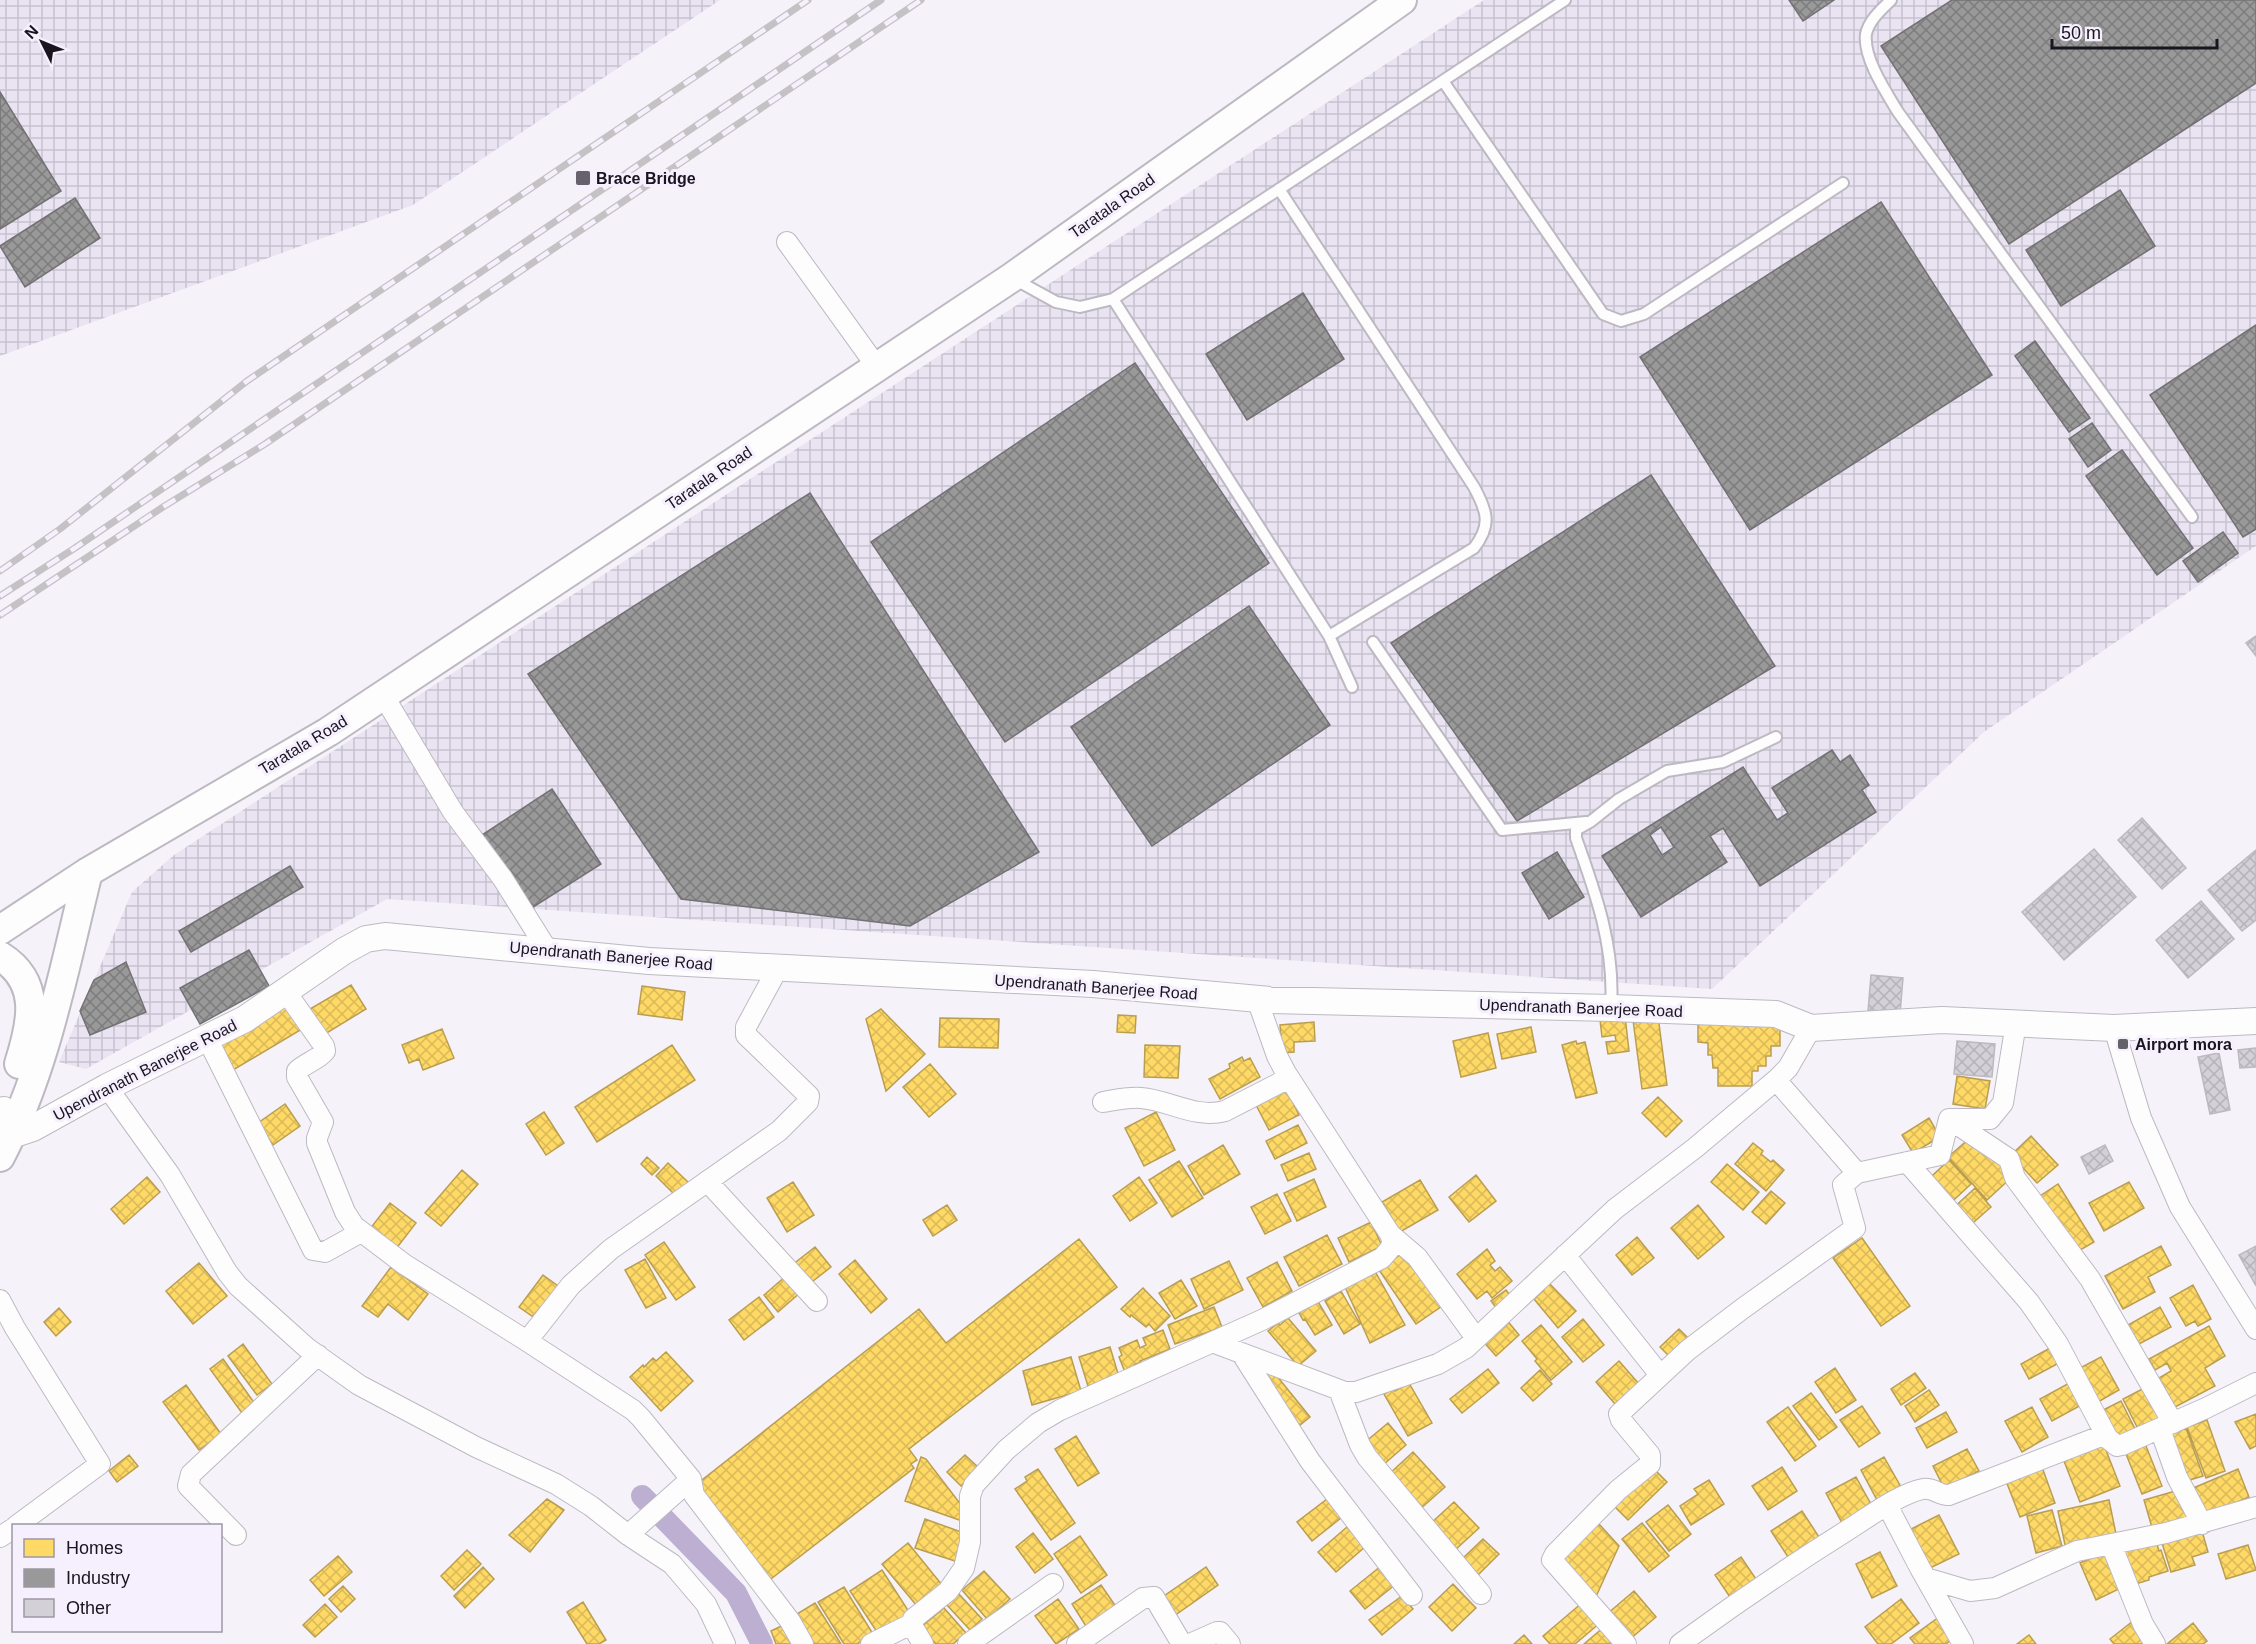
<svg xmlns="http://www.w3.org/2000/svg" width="2256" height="1644" viewBox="0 0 2256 1644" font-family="Helvetica,sans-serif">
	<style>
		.industrial { fill: url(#industrial-grid) }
		.homes { fill: url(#homes-cross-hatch); stroke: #ba9e50; stroke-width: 1.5 }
		.industry { fill: url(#industry-cross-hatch); stroke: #737174; stroke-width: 1.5; fill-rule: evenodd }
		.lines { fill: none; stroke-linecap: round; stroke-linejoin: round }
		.canal { stroke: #bdafd1; stroke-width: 22 }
		.building { fill: url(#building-cross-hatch); stroke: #bcb9c1; stroke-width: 1.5 }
		.service-casing { stroke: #bdb9c2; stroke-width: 14 }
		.minor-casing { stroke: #bdb9c2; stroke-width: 22 }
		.tertiary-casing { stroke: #bdb9c2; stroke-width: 28 }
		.secondary-casing { stroke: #bdb9c2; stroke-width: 32 }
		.service { stroke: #fefdfe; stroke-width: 10 }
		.minor { stroke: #fefdfe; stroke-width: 20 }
		.tertiary { stroke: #fefdfe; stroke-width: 26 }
		.secondary { stroke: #fefdfe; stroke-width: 28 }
		.rail-casing { stroke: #c4c2c5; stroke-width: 7 }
		.rail { stroke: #f5effe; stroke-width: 4.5; stroke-dasharray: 14; stroke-linecap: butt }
		.poi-dot { fill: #66626b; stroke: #f5effe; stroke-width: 2 }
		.labels { text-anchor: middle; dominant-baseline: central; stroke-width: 6; stroke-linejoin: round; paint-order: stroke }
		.poi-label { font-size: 16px; font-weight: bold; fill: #19151e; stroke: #f5effe; text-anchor: start }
		.street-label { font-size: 16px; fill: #19151e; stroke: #f5effe }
	</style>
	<defs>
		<pattern id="industrial-grid" width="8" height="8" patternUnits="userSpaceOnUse" patternTransform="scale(1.5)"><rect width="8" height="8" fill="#e9e3f2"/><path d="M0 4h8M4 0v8" fill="none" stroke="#c7c2cf"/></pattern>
		<pattern id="homes-cross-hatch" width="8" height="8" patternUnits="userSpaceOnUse" patternTransform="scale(1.5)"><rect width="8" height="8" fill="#ffd966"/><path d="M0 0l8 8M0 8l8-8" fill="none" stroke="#dab958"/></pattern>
		<pattern id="industry-cross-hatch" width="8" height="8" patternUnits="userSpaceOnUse" patternTransform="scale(1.5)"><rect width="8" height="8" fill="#999"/><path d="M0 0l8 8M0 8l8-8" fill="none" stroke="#7c7c7c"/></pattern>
		<pattern id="building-cross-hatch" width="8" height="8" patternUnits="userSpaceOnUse" patternTransform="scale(1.5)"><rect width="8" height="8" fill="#d4d0d8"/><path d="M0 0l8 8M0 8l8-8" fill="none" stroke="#b5b2b9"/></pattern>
	</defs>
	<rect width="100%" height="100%" fill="#f6f2fa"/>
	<path class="industrial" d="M0,0H720L413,205L0,356Z
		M1484,0H2256V546L1984,732L1712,989L387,899L86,1069L59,1062L132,892L174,855Z"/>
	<path class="homes" d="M351,985L366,1009L325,1034L310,1009Z
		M642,986L685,992L682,1020L638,1014Z
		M285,1001L302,1029L233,1070L217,1042Z
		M881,1009L925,1054L886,1091L866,1019Z
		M1118,1015L1136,1016L1135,1033L1117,1032Z
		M1625,1016L1629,1051L1608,1054L1606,1042L1616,1041L1615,1035L1602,1037L1600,1020Z
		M1658,1016L1667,1085L1642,1089L1633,1020Z
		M940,1018L999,1019L998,1048L939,1047Z
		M1780,1021V1046H1771V1056H1766V1066H1758V1071H1752V1086H1718V1068H1713L1712,1055H1708V1043L1698,1042V1022Z
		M1314,1022L1315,1041L1294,1042V1052L1282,1053L1280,1025Z
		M1531,1027L1536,1052L1502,1059L1497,1034Z
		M442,1029L454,1058L423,1070L419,1059L409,1063L402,1045Z
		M1488,1033L1496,1068L1461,1077L1453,1041Z
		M1576,1041L1577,1044L1585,1042L1597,1093L1576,1098L1562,1045Z
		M672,1045L695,1080L597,1142L575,1107Z
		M1145,1045L1180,1046L1178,1078L1144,1077Z
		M1242,1057L1244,1061L1250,1058L1260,1077L1220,1099L1209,1079L1230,1068L1229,1064Z
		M930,1064L956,1094L929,1117L903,1087Z
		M1957,1076L1990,1081L1985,1109L1953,1104Z
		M1284,1085L1299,1115L1269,1130L1254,1101Z
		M1658,1097L1682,1121L1666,1137L1642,1113Z
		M285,1104L300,1126L273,1145L258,1123Z
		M544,1112L564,1143L546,1155L526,1124Z
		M1156,1112L1175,1150L1144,1166L1125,1128Z
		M1929,1118L1940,1137L1913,1153L1902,1135Z
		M1298,1125L1307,1143L1275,1159L1266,1141Z
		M1979,1130L2012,1177L1987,1200L1948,1157Z
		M2031,1136L2058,1165L2037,1183L2011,1155Z
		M1753,1143L1763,1151L1761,1154L1771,1162L1773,1160L1784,1170L1766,1191L1735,1164Z
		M1223,1145L1240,1174L1204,1195L1188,1166Z
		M1309,1153L1316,1169L1288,1181L1281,1165Z
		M647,1157L659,1168L652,1175L641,1164Z
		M1949,1160L1971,1184L1943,1210L1921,1186Z
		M1179,1161L1203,1198L1172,1217L1149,1180Z
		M668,1163L689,1183L676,1196L656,1176Z
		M1727,1164L1759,1192L1743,1210L1711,1182Z
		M462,1170L478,1184L441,1226L425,1213Z
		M1476,1175L1496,1201L1469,1222L1449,1197Z
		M147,1177L160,1192L124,1224L111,1209Z
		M1139,1177L1157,1203L1130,1221L1113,1196Z
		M1314,1179L1326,1207L1297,1221L1284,1193Z
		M1420,1180L1438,1210L1400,1232L1382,1202Z
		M793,1182L814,1215L787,1232L767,1198Z
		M2129,1182L2144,1208L2104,1231L2089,1203Z
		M2058,1184L2094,1242L2075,1253L2040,1196Z
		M1975,1188L1991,1207L1966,1229L1950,1211Z
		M1771,1191L1785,1203L1766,1224L1752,1212Z
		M1277,1194L1291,1221L1265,1234L1251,1207Z
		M390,1203L416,1223L392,1254L366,1234Z
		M947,1205L957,1220L933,1236L923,1220Z
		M1698,1205L1724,1237L1698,1259L1671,1228Z
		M1371,1222L1382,1246L1349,1262L1338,1238Z
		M1327,1235L1342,1264L1299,1286L1284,1257Z
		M1637,1237L1654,1258L1632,1275L1616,1255Z
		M1862,1238L1910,1306L1881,1326L1833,1258Z
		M1079,1239L1117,1287L909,1449L917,1460L911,1464L914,1468L767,1582L697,1484L919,1309L946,1343Z
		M664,1242L695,1287L676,1300L645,1255Z
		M2161,1246L2171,1265L2148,1277L2155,1292L2123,1309L2105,1276Z
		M815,1247L831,1267L808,1285L792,1265Z
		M1487,1249L1495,1261L1490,1265L1495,1271L1500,1267L1512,1281L1492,1298L1487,1291L1477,1299L1457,1274Z
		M1404,1252L1445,1304L1416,1324L1379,1270Z
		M645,1259L666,1298L646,1308L625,1270Z
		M855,1260L887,1299L871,1313L839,1274Z
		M1229,1261L1243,1290L1204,1309L1191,1279Z
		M1277,1262L1292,1291L1263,1307L1247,1278Z
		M199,1263L227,1296L193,1324L166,1291Z
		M391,1267L428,1294L408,1320L388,1304L378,1317L362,1306Z
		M1376,1273L1405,1325L1370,1343L1345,1287Z
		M543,1275L565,1291L542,1323L519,1307Z
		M787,1275L801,1292L778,1312L764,1295Z
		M1181,1280L1197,1306L1175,1319L1159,1293Z
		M1548,1282L1576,1311L1558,1328L1534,1299L1544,1290L1542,1288Z
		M2193,1285L2211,1319L2198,1326L2195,1321L2186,1326L2170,1298Z
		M1143,1288L1170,1316L1155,1331L1149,1324L1146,1327L1131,1315L1130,1317L1121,1309Z
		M1506,1290L1512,1298L1497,1309L1491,1301Z
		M1341,1291L1360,1324L1344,1334L1325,1301Z
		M759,1297L774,1317L744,1340L729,1320Z
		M1317,1300L1332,1325L1315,1335L1305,1319L1303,1320L1298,1311Z
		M1214,1307L1222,1327L1175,1344L1168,1325Z
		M2160,1307L2171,1327L2139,1344L2128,1325Z
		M59,1308L71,1322L56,1336L44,1322Z
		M1288,1318L1316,1351L1298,1366L1268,1331L1278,1323L1280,1325Z
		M1506,1319L1519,1335L1496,1356L1482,1340Z
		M1583,1319L1604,1345L1583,1362L1562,1337Z
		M1541,1325L1572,1362L1551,1380L1535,1361L1537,1359L1522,1341Z
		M2209,1326L2225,1356L2205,1368L2215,1386L2175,1407L2159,1378L2171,1371L2167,1363L2155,1370L2149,1359Z
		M1679,1329L1689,1339L1670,1357L1660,1347Z
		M1163,1330L1170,1349L1140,1361L1141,1362L1134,1365L1135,1368L1125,1372L1119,1357L1122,1355L1119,1348L1137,1340L1140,1348L1146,1345L1143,1338Z
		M243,1344L272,1384L257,1395L228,1356Z
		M1110,1347L1119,1377L1088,1386L1079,1357Z
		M2050,1348L2059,1363L2029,1379L2021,1364Z
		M666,1352L693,1381L661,1411L630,1377L643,1365L644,1367L653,1358L656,1361Z
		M1071,1357L1081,1391L1032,1405L1023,1371Z
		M2101,1357L2119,1390L2098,1402L2080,1368Z
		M223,1359L255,1404L242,1413L210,1369Z
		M1619,1361L1639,1384L1615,1404L1596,1382Z
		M1835,1368L1856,1400L1836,1413L1815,1382Z
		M1488,1369L1499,1383L1462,1413L1450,1399Z
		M1272,1370L1310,1417L1299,1426L1261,1378Z
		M1540,1370L1552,1384L1533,1401L1521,1388Z
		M1915,1373L1926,1388L1901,1405L1891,1389Z
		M2073,1381L2085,1403L2052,1421L2040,1399Z
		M1409,1383L1432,1423L1408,1436L1384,1394L1394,1388L1395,1391Z
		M186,1385L221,1434L199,1450L163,1402Z
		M2150,1385L2167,1417L2139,1431L2123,1399Z
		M1929,1390L1939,1405L1915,1422L1905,1406Z
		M1811,1393L1837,1427L1819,1440L1793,1406Z
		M2121,1401L2136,1431L2114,1442L2099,1412Z
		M1862,1406L1880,1433L1859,1447L1840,1420Z
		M1788,1407L1816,1446L1795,1461L1767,1422Z
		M2032,1407L2048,1437L2022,1452L2005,1421Z
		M1946,1412L1957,1432L1927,1448L1916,1428Z
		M2256,1414V1446L2250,1449L2235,1422Z
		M2207,1420L2225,1471L2206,1478L2187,1427Z
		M1388,1423L1406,1445L1383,1465L1364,1443Z
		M2186,1428L2203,1476L2183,1482L2167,1435Z
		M1076,1436L1099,1473L1078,1486L1055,1449Z
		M2102,1440L2120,1486L2080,1502L2062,1456Z
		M2144,1441L2162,1486L2142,1494L2124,1449Z
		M1967,1449L1979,1471L1944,1488L1933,1466Z
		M1413,1452L1445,1487L1418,1511L1387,1476Z
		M129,1455L138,1466L117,1482L109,1471Z
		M965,1455L979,1468L961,1486L947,1472Z
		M921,1457L926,1459L968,1514L965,1522L905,1501Z
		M1884,1457L1901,1487L1877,1500L1861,1470Z
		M1652,1467L1667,1482L1628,1520L1613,1505Z
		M1782,1467L1797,1491L1768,1510L1752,1486Z
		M2042,1467L2055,1503L2020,1517L2006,1481Z
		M1038,1469L1075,1523L1051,1540L1015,1489L1027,1481L1025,1477Z
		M2238,1469L2249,1497L2202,1517L2191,1489Z
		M1856,1477L1872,1506L1842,1523L1826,1493Z
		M1709,1480L1724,1504L1691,1525L1680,1506L1698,1494L1694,1489Z
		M2179,1490L2189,1521L2153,1531L2144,1500Z
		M1331,1496L1346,1514L1312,1541L1297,1522Z
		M547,1499L564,1510L530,1552L509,1535Z
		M2109,1500L2116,1534L2065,1545L2058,1511Z
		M1454,1502L1479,1528L1454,1551L1429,1525Z
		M1668,1505L1691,1534L1669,1551L1646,1522Z
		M2052,1510L2062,1546L2036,1553L2027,1516Z
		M1802,1511L1819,1537L1788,1557L1771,1531Z
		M1939,1515L1959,1554L1930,1568L1911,1529Z
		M925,1519L964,1533L955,1561L915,1548Z
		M1642,1523L1669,1556L1649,1572L1622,1539Z
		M1599,1524L1619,1546L1594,1601L1556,1561Z
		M1347,1527L1365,1547L1336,1572L1318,1552Z
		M2202,1531L2208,1552L2192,1557L2195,1565L2171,1572L2162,1543Z
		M1033,1533L1053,1559L1035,1573L1016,1547Z
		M1080,1536L1107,1575L1081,1593L1054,1554Z
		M1483,1539L1499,1554L1477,1576L1461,1560Z
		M2156,1541L2159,1551L2161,1550L2168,1571L2149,1577V1580L2132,1585L2122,1549Z
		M908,1543L942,1585L917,1606L882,1564Z
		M2248,1545L2256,1570L2226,1579L2218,1554Z
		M467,1550L481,1564L454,1590L441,1576Z
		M2107,1551L2123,1587L2096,1600L2080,1563Z
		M1880,1552L1897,1586L1872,1598L1856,1564Z
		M338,1556L352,1572L324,1596L310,1580Z
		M1741,1557L1758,1582L1732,1600L1715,1575Z
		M1381,1566L1396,1584L1365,1609L1350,1591Z
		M483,1567L494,1579L465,1608L454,1596Z
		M1206,1567L1218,1585L1174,1616L1161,1598Z
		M882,1570L911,1615L879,1635L850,1591Z
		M984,1571L1010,1599L987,1619L962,1590Z
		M1453,1584L1476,1608L1452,1631L1429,1607Z
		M1101,1585L1119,1611L1089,1631L1072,1604Z
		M343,1586L355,1599L341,1612L329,1599Z
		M844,1587L873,1634L857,1644H844L818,1602Z
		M1634,1591L1656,1617L1629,1640L1607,1614Z
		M958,1593L982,1619L970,1630L946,1604Z
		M1402,1596L1413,1609L1382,1635L1369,1620Z
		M1058,1599L1079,1629L1056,1644L1035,1616Z
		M1901,1599L1919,1623L1891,1644H1878L1865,1627Z
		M583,1602L606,1640L599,1644H587L567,1612Z
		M1583,1602L1600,1623L1575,1644H1550L1543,1636Z
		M815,1603L841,1644H808L792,1617Z
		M325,1604L337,1617L315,1637L303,1625Z
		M944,1608L966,1633L953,1644H936L921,1627Z
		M1939,1617L1954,1638L1946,1644H1915L1910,1638Z
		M2133,1621L2151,1644H2114L2110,1639Z
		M788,1623L798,1644H776L771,1631Z
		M2193,1623L2207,1641L2203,1644H2167Z
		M1604,1627L1618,1644H1584Z
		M1524,1635L1532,1644H1514Z
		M2029,1635L2036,1644H2017Z"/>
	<path class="industry" d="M1789,0H1834L1803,21Z
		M1952,0H2256V83L2009,244L1881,46Z
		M0,92L61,191L0,229Z
		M2120,190L2155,246L2061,306L2026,250Z
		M75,198L100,238L25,287L0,246Z
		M1881,202L1992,375L1750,530L1640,357Z
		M1303,293L1344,359L1247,420L1206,354Z
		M2256,325V529L2243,537L2150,395Z
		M2035,341L2090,418L2069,432L2015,356Z
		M1135,363L1269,563L1005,742L871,542Z
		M2092,423L2111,450L2088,467L2069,439Z
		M2122,450L2193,548L2157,575L2086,476Z
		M1651,475L1775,666L1517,821L1391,643Z
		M810,493L1039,852L910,926L681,899L528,674Z
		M2223,532L2238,553L2198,582L2183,561Z
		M1249,606L1330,725L1152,846L1071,727Z
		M1832,750L1840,762L1850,755L1869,785L1862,790L1876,812L1760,886L1723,828L1710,836L1727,862L1641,917L1602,856L1743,767L1777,820L1788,813L1772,788ZM1661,827L1674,847L1662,855L1650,835Z
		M552,789L601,864L527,911L479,837Z
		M1557,852L1584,897L1549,919L1522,873Z
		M290,866L303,887L191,952L179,931Z
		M249,950L269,986L200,1024L180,988Z
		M126,962L146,1012L90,1035L80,1011L94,980Z"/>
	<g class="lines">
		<path class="canal" d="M642,1496L736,1593L762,1644"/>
	</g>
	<path class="building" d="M2256,636V656L2246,643Z
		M2142,818L2186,868L2162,889L2118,840Z
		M2094,849L2136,897L2064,960L2022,912Z
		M2256,850V920L2242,931L2208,890Z
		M2201,901L2234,939L2188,978L2156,940Z
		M1871,975L1903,978L1900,1014L1868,1011Z
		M1957,1041L1995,1044L1992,1077L1954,1074Z
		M2256,1048V1067L2240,1068L2238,1050Z
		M2219,1053L2230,1110L2210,1114L2198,1057Z
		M2105,1145L2113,1161L2089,1174L2081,1157Z
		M2256,1246V1286L2239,1255Z"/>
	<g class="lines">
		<g class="service-casing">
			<path id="service" d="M1891,0C1881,10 1869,20 1866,34C1863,58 1886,92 1898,112L2192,517
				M1443,81L1603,314L1621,321L1644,314L1843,183
				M1279,189L1474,487C1487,511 1492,525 1474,548L1329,636
				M1014,279L1056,302L1080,307L1113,299L1565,0
				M1113,299L1329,636L1352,687
				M1373,642L1502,830L1586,822
				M1611,1007C1615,947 1596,894 1576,838V830L1590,822L1619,799L1667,771L1723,762L1776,737"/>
		</g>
		<g class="minor-casing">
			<path id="minor" d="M787,242L877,367
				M383,695L453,812L503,879L548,951
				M286,992L324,1046L325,1051C318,1060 305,1063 297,1071V1077L323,1122L317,1138V1143L345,1212L354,1226L404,1264L527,1341L571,1285L611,1249L779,1131L808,1102L809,1096L746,1035V1027L778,968
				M2114,1028L2141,1118L2180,1207L2256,1329
				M207,1038L313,1250L325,1252L361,1232
				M1776,1080L1857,1173L1940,1155L1949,1119H1990L2003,1103L2016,1023
				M107,1087L170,1175L227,1272L238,1286L307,1348L359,1385L476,1447L556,1484L591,1506L628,1535L672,1564L706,1604L725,1644
				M1103,1102C1115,1100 1128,1097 1141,1098C1169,1100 1195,1119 1225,1111L1289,1078
				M1949,1119L2009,1159L2015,1178L2090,1279L2173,1423
				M1907,1162L2029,1302L2058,1344L2108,1439
				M707,1181L817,1301
				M1390,1234L1417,1257L1476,1338
				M1565,1255L1660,1375
				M0,1300L15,1328L100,1464L16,1526
				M527,1341L633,1410L641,1418L691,1479L694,1495L790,1621L803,1644
				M1212,1342L1345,1392H1356L1438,1364L1466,1348L1615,1209L1695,1148L1776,1080L1788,1068L1811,1028
				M1242,1354L1310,1461L1412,1595
				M1339,1390L1360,1445L1367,1457L1481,1594
				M2160,1429L2177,1477L2202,1524
				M1887,1505L1920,1568L1963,1644
				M236,1535L188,1486L191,1474L318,1355
				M628,1535L691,1479
				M0,1537L14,1528
				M2111,1544L2143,1624L2155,1644
				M1926,1578L1970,1591L1995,1588L2077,1551L2166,1533L2256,1507
				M871,1644L911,1624
				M923,1644L911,1624L913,1619L948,1591L964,1568L970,1542V1496L974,1485L1006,1450L1038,1423L1060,1410L1262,1320L1382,1258L1389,1250L1393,1243L1390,1234L1286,1073L1277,1056L1257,999
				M968,1644L1053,1584
				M1077,1644L1143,1598L1154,1597L1182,1644
				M1190,1644L1217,1632H1220L1230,1644
				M1626,1644L1552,1560L1555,1554L1618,1490L1650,1464V1455L1621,1420L1619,1414L1688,1350L1742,1309L1855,1228L1843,1185L1857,1173
				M1680,1644C1736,1603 1792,1565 1851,1528C1870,1516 1901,1493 1923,1489C1933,1487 1940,1496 1949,1495L2101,1436H2105L2117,1446L2122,1445L2206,1408L2256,1383"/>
		</g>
		<g class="tertiary-casing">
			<path id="tertiary" d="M4,1110L12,1135L33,1128L107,1087L245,1019L344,951L366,939L385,936L649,961L1093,984L1270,1000L1611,1008L1776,1014L1811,1028L1942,1020L2114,1028L2256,1021"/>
		</g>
		<g class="secondary-casing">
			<path id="secondary" d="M0,930L88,872L328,732L1011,278L1402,0
				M0,956C42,982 32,1023 19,1064
				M0,1157C46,1069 64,968 88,872"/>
		</g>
		<use href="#service" class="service"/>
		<use href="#minor" class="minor"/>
		<use href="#tertiary" class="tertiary"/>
		<use href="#secondary" class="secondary"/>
		<g class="rail-casing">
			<path id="rail" d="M0,571L60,529L247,381L808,0
				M0,596L75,548L881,0
				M0,615L163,507L265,444L921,0"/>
		</g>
		<use href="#rail" class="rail"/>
	</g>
	<g class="poi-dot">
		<rect x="575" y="170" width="16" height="16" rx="3"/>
		<rect x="2117" y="1038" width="12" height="12" rx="3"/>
	</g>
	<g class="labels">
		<g class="poi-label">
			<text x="596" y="178">Brace Bridge</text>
			<text x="2135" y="1044">Airport mora</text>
		</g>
		<g class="street-label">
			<text transform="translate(1112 206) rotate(-35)">Taratala Road</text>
			<text transform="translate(709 478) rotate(-34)">Taratala Road</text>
			<text transform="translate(303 745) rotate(-31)">Taratala Road</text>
			<text transform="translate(611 956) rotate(5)">Upendranath Banerjee Road</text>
			<text transform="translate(1096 987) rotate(4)">Upendranath Banerjee Road</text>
			<text transform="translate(1581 1008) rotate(2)">Upendranath Banerjee Road</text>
			<text transform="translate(145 1070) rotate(-27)">Upendranath Banerjee Road</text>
		</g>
	</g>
	<rect x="12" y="1524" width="210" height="108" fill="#f5effe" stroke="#9d98a4" stroke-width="1.5"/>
	<rect x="24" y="1539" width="30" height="18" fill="#ffd966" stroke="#9d98a4" stroke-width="1.5"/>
	<text x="66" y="1554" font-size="18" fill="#19151e">Homes</text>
	<rect x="24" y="1569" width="30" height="18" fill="#999999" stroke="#9d98a4" stroke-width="1.5"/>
	<text x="66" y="1584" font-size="18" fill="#19151e">Industry</text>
	<rect x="24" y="1599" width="30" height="18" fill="#d4d0d8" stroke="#9d98a4" stroke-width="1.5"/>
	<text x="66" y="1614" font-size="18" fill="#19151e">Other</text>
	<g transform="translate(42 42) rotate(313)" stroke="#f5effe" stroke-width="4.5" paint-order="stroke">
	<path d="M0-4.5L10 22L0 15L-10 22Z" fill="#19151e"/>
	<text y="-9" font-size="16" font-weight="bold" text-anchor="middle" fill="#19151e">N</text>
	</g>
	<path d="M2052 39v9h165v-9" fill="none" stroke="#19151e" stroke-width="3"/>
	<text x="2061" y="39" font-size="18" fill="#19151e" stroke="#f5effe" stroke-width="4.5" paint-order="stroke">50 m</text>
</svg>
